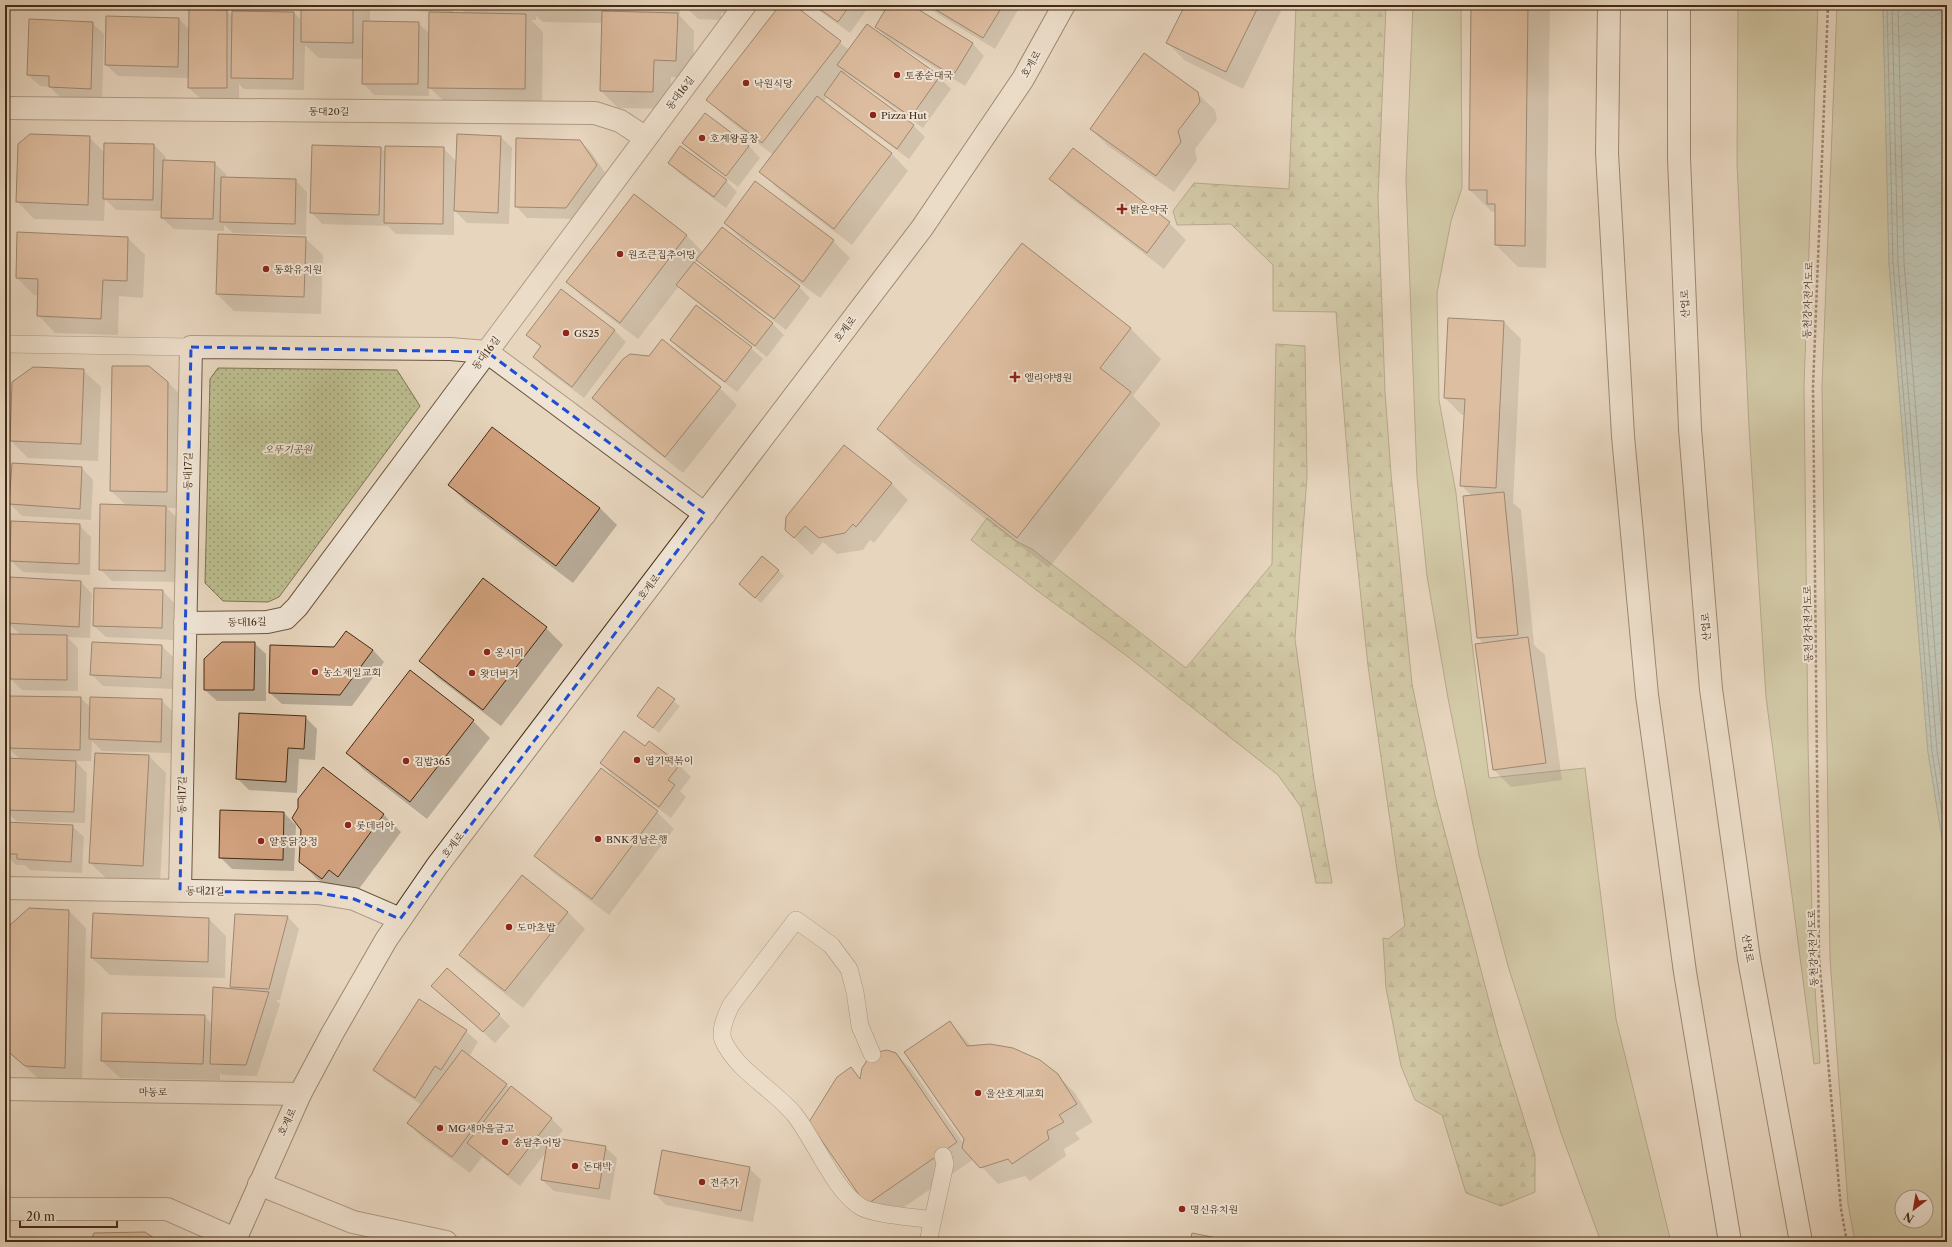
<svg xmlns="http://www.w3.org/2000/svg" width="1952" height="1247" viewBox="0 0 1952 1247" font-family="'Libre Caslon Text','Noto Serif KR',serif">
	<style>
		.grass { fill: #bbbc8e; stroke: #7f7452; fill-rule: evenodd }
		.forest { fill: url(#forest-firs); stroke: #7f7452 }
		.park { fill: url(#park-dots); stroke: #7f7452 }
		.water { fill: url(#water-waves); stroke: #758073 }
		.shadow { fill: #0003; fill-rule: evenodd }
		.lines { fill: none; stroke-linecap: round; stroke-linejoin: round }
		.shore { stroke: #6d7263; stroke-width: 1 }
		.building { fill: #d2a27e; stroke: #432b15 }
		.lane-casing { stroke: #6c563f; stroke-width: 18 }
		.street-casing { stroke: #6c563f; stroke-width: 24 }
		.secondary-casing { stroke: #432b15; stroke-width: 24 }
		.path { stroke: #432b15; stroke-width: 2.5; stroke-dasharray: 3 2; stroke-linecap: butt }
		.lane { stroke: #efe4d5; stroke-width: 17 }
		.street { stroke: #efe4d5; stroke-width: 22 }
		.secondary { stroke: #efe4d5; stroke-width: 22 }
		.marked { fill: none; stroke: #1d4ed8; stroke-width: 3; stroke-dasharray: 8 5; stroke-linejoin: round }
		.poi-dot { fill: #8f2418; stroke: #efe4d5; stroke-width: 1.5 }
		.labels { text-anchor: middle; dominant-baseline: central; stroke-width: 4; stroke-linejoin: round; paint-order: stroke }
		.street-label { font-size: 10px; fill: #432b15; stroke: #efe4d5 }
		.poi-label { font-size: 10px; fill: #432b15; stroke: #efe4d5; text-anchor: start }
		.park-label { font-size: 10px; font-style: italic; fill: #5b482d; stroke: #efe4d5 }
	</style>
	<defs>
		<pattern id="forest-firs" width="22" height="20" patternUnits="userSpaceOnUse"><rect width="22" height="20" fill="#bbbc8e"/><path d="M5 1l3.5 6h-7zM16 11l3.5 6h-7z" fill="#9a9973"/></pattern>
		<pattern id="park-dots" width="8" height="8" patternUnits="userSpaceOnUse"><rect width="8" height="8" fill="#bbbc8e"/><path d="M2 2h.1M6 6h.1" fill="none" stroke="#9a9973" stroke-width="1.8" stroke-linecap="round"/></pattern>
		<pattern id="water-waves" width="16" height="10" patternUnits="userSpaceOnUse"><rect width="16" height="10" fill="#97b9b1"/><path d="M0 5q4-4 8 0t8 0" fill="none" stroke="#7d978f"/></pattern>
	</defs>
	<rect width="100%" height="100%" fill="#e7d6be"/>
	<filter id="stains"><feTurbulence type="fractalNoise" baseFrequency=".005" numOctaves="4"/><feColorMatrix values="0 0 0 0 .2 0 0 0 0 .09 0 0 0 0 .02 0 0 0 .5 -.17"/></filter>
	<radialGradient id="worn" r=".72"><stop offset=".6" stop-color="#630" stop-opacity="0"/><stop offset="1" stop-color="#630" stop-opacity=".3"/></radialGradient>
	<path class="grass" d="M1413,5H1461L1462,188L1451,221L1437,293L1439,400L1456,493L1472,643L1489,778L1585,768L1616,1019L1671,1242H1601L1561,1133L1508,966L1479,855L1448,698L1427,576L1417,478L1406,179Z
		M1738,5H1818L1804,385L1808,743L1813,959L1820,1063L1814,1064L1766,697L1749,428L1737,163Z
		M1837,5H1883L1889,263L1928,752L1947,868V1242H1855L1848,1204L1830,959L1822,387ZM1902,1197H1926V1221H1902Z"/>
	<path class="forest" d="M1296,5H1386L1378,198L1385,392L1391,474L1412,684L1435,795L1498,1035L1535,1155V1192L1501,1206L1466,1193L1442,1115L1415,1100L1401,1066L1386,988L1383,938L1388,939L1405,926L1368,666L1351,502L1336,312L1273,311V265L1231,224L1177,225L1173,211L1194,183L1289,189Z
		M1276,344L1305,346L1307,477L1295,639L1314,780L1332,883H1316L1301,807L1278,775L1123,653L1043,595L971,540L987,518L1016,541L1032,549L1186,668L1272,564Z"/>
	<path class="park" d="M218,368L397,370L420,406L279,597L268,602L223,601L205,583L210,379Z"/>
	<path class="water" d="M1883,5H1947V868L1928,752L1889,263Z"/>
	<path class="shadow" d="M249,5H386V10H370V22L418,23L430,34V12L401,10L395,5H454L453,13H465L456,5H680V14H678L694,31L693,78L671,77L670,109L618,108L601,91L603,23L543,22L536,16V20H531L543,32L542,106L447,104L429,87V96L374,95L363,83V59L319,58L305,45L304,90L244,89L239,84V99H201L189,88V78L118,76L106,65L179,19L190,30L227,11L233,17L294,13L302,21V9L252,8ZM610,7L615,12H610Z
		M687,5H731L728,14L721,13V20L698,19L687,8Z
		M781,5H793L849,50L888,39L876,27L889,5H909L973,44L984,56L965,86L890,40L889,42L939,77L951,89L923,128L846,73L844,75L914,126L925,137L909,159L837,106L827,97L824,102L891,153L908,171L852,245L778,189L761,172L773,155L725,117L708,100Z
		M811,5H870L850,33Z
		M923,5H1021L995,49Z
		M1186,5H1284L1243,89L1184,60L1167,42Z
		M1472,5H1550L1546,268L1518,267L1496,245V212H1492L1470,190Z
		M92,23L104,34L102,100L61,98L50,87L40,86L28,75Z
		M1197,93L1215,110L1217,120L1195,149L1197,160L1174,192L1108,146L1091,129Z
		M500,136L512,148L509,224L467,223L454,210V235L396,234L388,226L322,224L311,212L381,148L386,153L443,148L457,162Z
		M89,137L105,153L154,145L166,157L165,161L214,163L226,174V179L295,180L307,192L306,235L233,233L224,225V231L174,229L162,218V211L116,210L105,199L104,221L34,219L17,201Z
		M580,141L591,152L608,177L578,219L527,218L516,206Z
		M683,143L749,146L760,158L738,187L695,154Z
		M1073,149L1169,223L1186,240L1164,269L1068,196L1051,179Z
		M669,163L726,181L737,192L726,208L680,174Z
		M634,195L687,236L703,252L799,287L810,298L786,330L709,271L698,260L695,264L773,324L784,335L767,357L689,296L679,286L638,339L585,299L567,282Z
		M725,223L833,241L850,258L820,298L742,240Z
		M18,233L128,238L145,255L143,298L119,296L118,335L55,333L38,315V295H34L17,278Z
		M219,235L305,238L323,255L321,314L234,311L217,294Z
		M1022,244L1131,329L1161,359L1133,396L1161,424L1049,568L909,460L878,429Z
		M1449,319L1504,322L1521,339L1513,503L1521,510L1534,645L1545,655L1562,780L1511,787L1494,770L1484,644L1478,638L1464,497L1472,496L1461,485L1465,415H1462L1445,398Z
		M614,330L626,342L584,398L545,369L534,357L541,348L527,335Z
		M671,340L751,348L763,359L737,392L683,352Z
		M83,370L101,387L98,461L28,458L11,441Z
		M168,382L185,400L184,508H167L178,519L177,582L112,581L100,569L127,506L111,491Z
		M720,388L737,405L683,473L610,415L593,398Z
		M13,464L82,468L93,480L91,520L22,516L10,504Z
		M891,483L908,500L874,543L870,540L863,550L837,554L823,542L812,555L786,530Z
		M449,485L600,508L617,525L573,583L466,502Z
		M79,525L91,537L90,575L23,572L11,561Z
		M778,570L784,576L761,603L740,584Z
		M81,582L92,594L90,638L67,637L78,648V691L22,690L11,679L21,635L8,623Z
		M163,591L174,603L173,640L106,637L94,626Z
		M546,628L563,645L501,726L438,678L420,661Z
		M346,632L373,650L384,662L352,706L282,704L270,693L335,648Z
		M254,643L266,654V701H217L205,690Z
		M162,646L173,657L172,689L103,686L91,674Z
		M658,689L680,706L659,733L638,716Z
		M81,698L91,708L161,700L173,712L172,753L102,751L92,741L91,761H75L87,773L85,823L16,821L5,810V790L20,759L8,748Z
		M305,717L317,729L315,760L299,759L297,793L249,790L237,778Z
		M473,721L490,738L427,819L364,770L347,753Z
		M645,747L679,765L691,777L680,791L686,797L671,818L612,775L601,763Z
		M149,756L166,773L160,883L108,880L90,863Z
		M323,768L384,815L401,832L356,893L346,886L339,895L317,879L300,861Z
		M221,811L284,813L296,825L294,871L232,869L220,857Z
		M657,812L674,829L609,915L553,873L536,856Z
		M72,826L84,837L82,873L30,870L25,865H16L5,854Z
		M69,911L86,928L82,1084L43,1083L5,1048Z
		M568,912L585,929L523,1008L477,972L460,955Z
		M236,915L288,917L299,929L280,1000H276L280,1004L257,1076L222,1075L220,1073V1080L120,1078L102,1061L204,1016L213,1025L235,990L231,986Z
		M209,919L226,936L225,978L110,975L92,958Z
		M432,986L499,1015L510,1026L495,1043Z
		M419,1000L466,1031L478,1042L469,1057L552,1119L563,1130L556,1139L605,1147L617,1158L610,1200L554,1191L542,1180L547,1151L520,1186L482,1157L470,1173L425,1140L408,1123L422,1105L386,1081L374,1070Z
		M950,1022L972,1047L1057,1075L1075,1093L1093,1122L1075,1133L1080,1139L1064,1149L1066,1156L1030,1181L1025,1176L998,1184L974,1159L884,1221L867,1204L851,1068L861,1079L896,1053L913,1071L964,1144L965,1139Z
		M749,1168L761,1180L753,1222L666,1205L655,1194Z"/>
	<g class="lines">
		<path class="shore" d="M1887,5L1893,263L1932,752L1947,844
			M1892,5L1898,263L1937,751L1947,813
			M1898,5L1904,262L1943,751L1947,776"/>
	</g>
	<path class="building" d="M301,5H353V43L301,42Z
		M525,5H593V7L525,6Z
		M686,5H710V9L686,8Z
		M780,5H794L841,41L762,143L706,100Z
		M814,5H850L838,22Z
		M888,5H911L973,43L953,76L875,27Z
		M928,5H1003L983,38Z
		M1185,5H1259L1226,72L1166,43Z
		M1471,5H1528L1525,246L1495,245V204H1487V190H1469Z
		M189,9L227,10V88H188Z
		M232,11L294,12L293,79L231,78Z
		M602,11L678,13L676,61L654,60L653,92L600,91Z
		M429,12L526,14L525,89L428,88Z
		M106,16L179,18L178,67L105,65Z
		M29,19L93,22L91,89L49,87V76L27,75Z
		M363,21L419,22L418,84H362Z
		M867,24L940,76L911,117L837,65Z
		M1144,53L1198,92L1200,102L1178,131L1181,142L1156,176L1090,129Z
		M841,71L914,125L897,149L824,95Z
		M817,96L892,153L834,229L759,172Z
		M705,113L749,146L726,176L682,143Z
		M30,134L90,136L88,205L16,202L18,144Z
		M457,134L501,136L498,213L454,211Z
		M516,138L580,140L597,165L566,208L515,207Z
		M104,143L154,144L153,200L103,199Z
		M312,145L381,147L379,215L310,213Z
		M385,146L444,147L443,224L384,223Z
		M680,146L727,180L714,197L668,163Z
		M1073,148L1170,222L1147,253L1049,179Z
		M163,160L215,162L213,219L161,218Z
		M221,177L296,179L295,224L220,222Z
		M755,181L834,240L803,282L724,223Z
		M634,194L687,235L620,323L566,282Z
		M722,227L800,286L774,319L696,260Z
		M17,232L128,237L127,281L103,280L101,319L37,316L38,279L16,278Z
		M218,234L306,237L304,297L216,294Z
		M1022,243L1131,328L1100,368L1131,392L1017,538L877,429Z
		M694,262L773,323L755,346L676,285Z
		M561,289L615,330L572,387L533,357L541,346L526,335Z
		M696,305L752,347L725,382L670,340Z
		M1448,318L1504,321L1496,488L1460,486L1465,399L1444,398Z
		M662,339L721,387L665,457L592,398L623,359L630,354L649,356Z
		M112,366H149L168,382L167,492L110,491Z
		M33,367L84,369L81,444L10,441L12,382Z
		M492,427L600,508L556,566L448,485Z
		M844,445L892,483L856,527L853,524L845,533L819,538L805,526L794,538L785,530L786,517Z
		M12,463L82,467L80,509L9,504Z
		M1504,492L1518,635L1477,638L1463,496Z
		M100,504L166,506L165,571L99,570Z
		M11,521L80,524L79,564L10,561Z
		M762,556L779,570L755,598L739,584Z
		M10,577L81,581L79,627L7,623Z
		M483,578L547,627L483,710L419,661Z
		M94,588L163,590L162,628L93,626Z
		M346,631L373,650L340,695L269,693L270,645L334,647Z
		M10,634L67,635V680L10,679Z
		M1528,637L1546,763L1493,770L1475,644Z
		M92,642L162,645L161,678L90,675Z
		M222,642H255L254,690H204V659Z
		M410,670L474,720L410,802L346,753Z
		M658,687L675,699L653,728L637,716Z
		M8,696L81,697L80,750L7,748Z
		M90,697L162,699L161,742L89,739Z
		M239,713L306,716L304,749L288,748L286,782L236,779Z
		M624,731L645,746L649,741L680,764L668,780L675,785L659,807L600,763Z
		M95,753L149,755L143,866L89,863Z
		M5,758L76,761L74,812L5,810Z
		M323,767L384,814L338,877L329,870L322,879L299,862L301,830L292,818L298,808V799Z
		M601,768L658,811L592,899L534,856Z
		M220,810L284,812L283,860L219,858Z
		M5,822L73,825L71,862L17,859V854H5Z
		M522,875L568,912L505,991L459,955Z
		M29,908L69,910L65,1068L25,1066L5,1049L9,926Z
		M93,913L209,918L208,962L91,958Z
		M235,914L288,916L269,989L230,987Z
		M447,968L500,1014L483,1032L431,986Z
		M213,987L269,992L246,1065L210,1064Z
		M419,999L467,1030L441,1070L435,1066L415,1098L373,1070Z
		M102,1013L205,1015L203,1064L101,1061Z
		M950,1021L967,1046L990,1044L1013,1048L1040,1060L1058,1074L1077,1104L1059,1115L1064,1122L1047,1131L1049,1139L1012,1164L1008,1159L980,1168L962,1148L964,1139L904,1052Z
		M462,1050L507,1084L452,1157L407,1123Z
		M887,1050L896,1053L957,1142L866,1205L809,1122L837,1077L851,1067L860,1079L862,1068L868,1059L878,1052Z
		M511,1086L552,1118L508,1175L467,1143Z
		M548,1137L606,1146L599,1189L541,1180Z
		M662,1150L750,1167L741,1211L654,1194Z
		M145,1232L160,1242H90L94,1233Z
		M1192,1233L1237,1242H1190Z"/>
	<g class="lines">
		<g class="lane-casing">
			<path id="lane" d="M5,344L191,347
				M872,1054L860,1026L855,992L849,969L831,945L796,920L731,1005C727,1014 719,1029 723,1040C737,1071 772,1088 794,1114C815,1140 834,1191 861,1207C875,1215 915,1217 933,1220
				M928,1242L945,1164L943,1156"/>
		</g>
		<g class="street-casing">
			<path id="street" d="M5,108L595,113L620,121L646,138
				M185,623L267,622L286,618L297,607L745,5
				M5,888L318,893L354,899L400,919
				M180,891L191,347L450,349L487,352L705,514
				M5,1089L300,1094
				M259,1184L353,1222L446,1242
				M5,1209H167L235,1239"/>
		</g>
		<g class="secondary-casing">
			<path id="secondary" d="M1609,5L1607,153L1623,436L1647,695L1685,972L1730,1242
				M1679,5V158L1690,429L1711,689L1749,959L1801,1242
				M234,1242L300,1094L332,1034L386,940L437,866L922,228L1023,79L1064,5"/>
		</g>
		<path class="path" d="M1828,5L1813,387L1819,958L1841,1209L1847,1242"/>
		<use href="#lane" class="lane"/>
		<use href="#street" class="street"/>
		<use href="#secondary" class="secondary"/>
	</g>
	<path d="M0 0H1952V1247H0ZM191,347L487,352L705,514L400,919L354,899L318,893L180,891Z" fill="#e7d6be" fill-opacity=".55" fill-rule="evenodd"/>
	<path class="marked" d="M191,347L487,352L705,514L400,919L354,899L318,893L180,891Z"/>
	<g class="poi-dot">
		<circle cx="897" cy="75" r="4"/>
		<circle cx="746" cy="83" r="4"/>
		<circle cx="873" cy="115" r="4"/>
		<circle cx="702" cy="138" r="4"/>
		<path d="M1120 203h4v4h4v4h-4v4h-4v-4h-4v-4h4z"/>
		<circle cx="620" cy="254" r="4"/>
		<circle cx="266" cy="269" r="4"/>
		<circle cx="566" cy="333" r="4"/>
		<path d="M1013 371h4v4h4v4h-4v4h-4v-4h-4v-4h4z"/>
		<circle cx="487" cy="652" r="4"/>
		<circle cx="315" cy="672" r="4"/>
		<circle cx="472" cy="673" r="4"/>
		<circle cx="637" cy="760" r="4"/>
		<circle cx="406" cy="761" r="4"/>
		<circle cx="348" cy="825" r="4"/>
		<circle cx="598" cy="839" r="4"/>
		<circle cx="261" cy="841" r="4"/>
		<circle cx="509" cy="927" r="4"/>
		<circle cx="978" cy="1093" r="4"/>
		<circle cx="440" cy="1128" r="4"/>
		<circle cx="505" cy="1142" r="4"/>
		<circle cx="575" cy="1166" r="4"/>
		<circle cx="702" cy="1182" r="4"/>
		<circle cx="1182" cy="1209" r="4"/>
	</g>
	<g class="labels">
		<g class="street-label">
			<text transform="translate(1031 64) rotate(-61)">호계로</text>
			<text transform="translate(680 93) rotate(-53)">동대16길</text>
			<text x="329" y="111">동대20길</text>
			<text transform="translate(1808 300) rotate(-88)">동천강자전거도로</text>
			<text transform="translate(1685 304) rotate(-92)">산업로</text>
			<text transform="translate(845 329) rotate(-53)">호계로</text>
			<text transform="translate(486 353) rotate(-53)">동대16길</text>
			<text transform="translate(188 471) rotate(-89)">동대17길</text>
			<text transform="translate(649 587) rotate(-53)">호계로</text>
			<text transform="translate(247 622) rotate(-1)">동대16길</text>
			<text transform="translate(1808 624) rotate(-91)">동천강자전거도로</text>
			<text transform="translate(1706 627) rotate(-94)">산업로</text>
			<text transform="translate(182 795) rotate(-89)">동대17길</text>
			<text transform="translate(453 845) rotate(-53)">호계로</text>
			<text transform="translate(205 891) rotate(1)">동대21길</text>
			<text transform="translate(1748 948) rotate(81)">산업로</text>
			<text transform="translate(1813 948) rotate(-92)">동천강자전거도로</text>
			<text transform="translate(153 1092) rotate(1)">마동로</text>
			<text transform="translate(287 1122) rotate(-65)">호계로</text>
		</g>
		<g class="poi-label">
			<text x="905" y="75">토종순대국</text>
			<text x="754" y="83">낙원식당</text>
			<text x="881" y="115">Pizza Hut</text>
			<text x="710" y="138">호계왕곱창</text>
			<text x="1130" y="209">밝은약국</text>
			<text x="628" y="254">원조큰집추어탕</text>
			<text x="274" y="269">동화유치원</text>
			<text x="574" y="333">GS25</text>
			<text x="1024" y="377">엘리야병원</text>
			<text x="495" y="652">옹시미</text>
			<text x="323" y="672">농소제일교회</text>
			<text x="480" y="673">왓더버거</text>
			<text x="645" y="760">엽기떡볶이</text>
			<text x="414" y="761">김밥365</text>
			<text x="356" y="825">롯데리아</text>
			<text x="606" y="839">BNK경남은행</text>
			<text x="269" y="841">알통닭강정</text>
			<text x="517" y="927">도마초밥</text>
			<text x="986" y="1093">울산호계교회</text>
			<text x="448" y="1128">MG새마을금고</text>
			<text x="513" y="1142">송담추어탕</text>
			<text x="583" y="1166">돈대박</text>
			<text x="710" y="1182">전주가</text>
			<text x="1190" y="1209">명신유치원</text>
		</g>
		<g class="park-label">
			<text x="288" y="449">오뚜기공원</text>
		</g>
	</g>
	<rect width="1952" height="1247" fill="none" stroke="#e7d6be" stroke-width="20"/>
	<rect x="6" y="6" width="1940" height="1235" fill="none" stroke="#432b15" stroke-width="2"/>
	<rect x="10" y="10" width="1932" height="1227" fill="none" stroke="#432b15"/>
	<g transform="translate(1914 1209) rotate(211)"><circle r="19" fill="#efe4d5" stroke="#aa9a88"/>
	<path d="M0-3L7 15L0 10L-7 15Z" fill="#8f2418"/>
	<text y="-6" font-size="11" font-weight="bold" text-anchor="middle" fill="#432b15">N</text>
	</g>
	<path d="M20 1221v6h97v-6" fill="none" stroke="#432b15" stroke-width="2"/>
	<text x="26" y="1221" font-size="12" fill="#432b15" stroke="#efe4d5" stroke-width="3" paint-order="stroke">20 m</text>
	<rect width="100%" height="100%" filter="url(#stains)"/>
	<rect width="100%" height="100%" fill="url(#worn)"/>
</svg>
